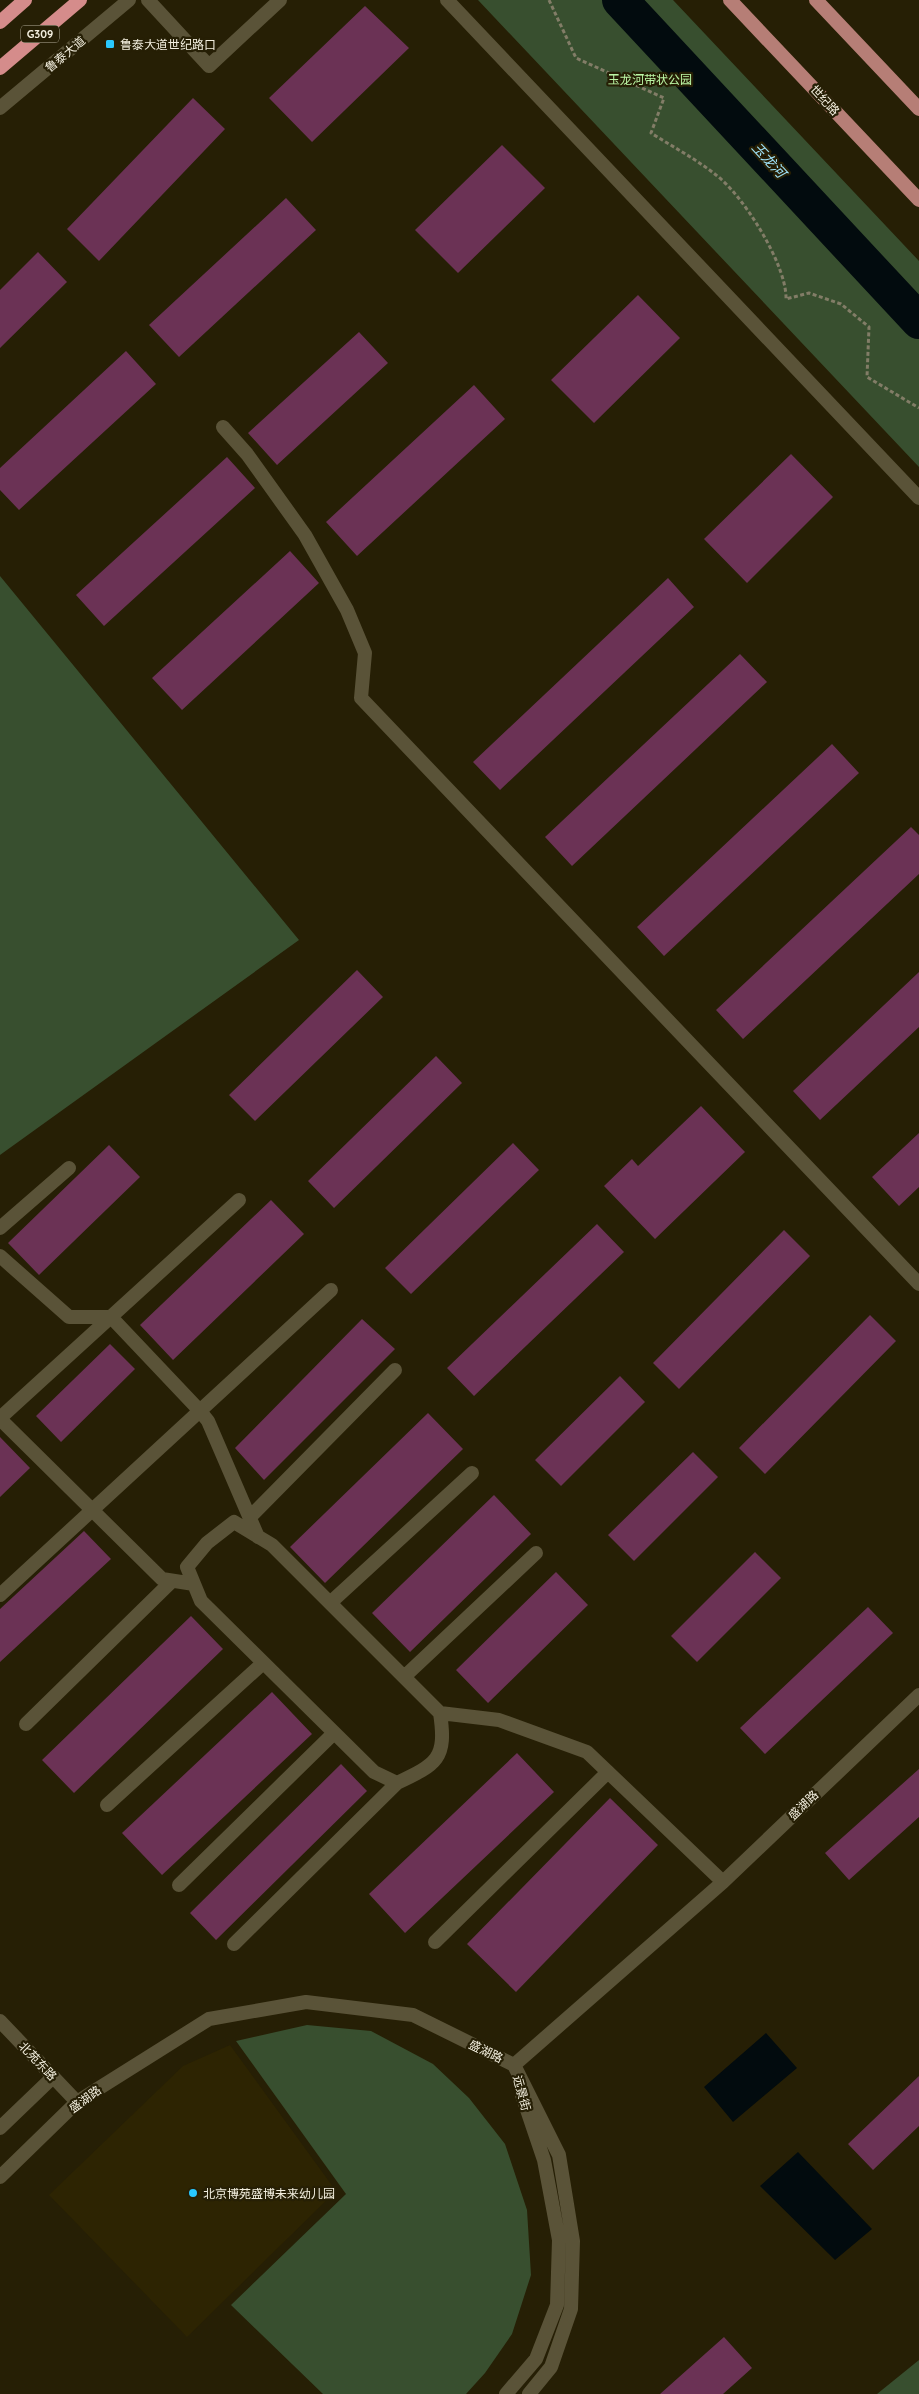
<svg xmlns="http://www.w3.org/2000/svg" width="919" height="2394" viewBox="0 0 919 2394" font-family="Quicksand,'Noto Sans SC',sans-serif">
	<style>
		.built { fill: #2d2402 }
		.green { fill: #384f2f }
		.water { fill: #020b0e }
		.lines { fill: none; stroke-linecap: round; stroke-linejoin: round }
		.river { stroke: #020b0e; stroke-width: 36 }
		.building { fill: #6b3255 }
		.path { stroke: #827d67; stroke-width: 3; stroke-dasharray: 4 2.5; stroke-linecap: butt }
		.minor { stroke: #5a5338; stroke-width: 14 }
		.secondary { stroke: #5a5338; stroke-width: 14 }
		.primary { stroke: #b67e76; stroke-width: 14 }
		.trunk { stroke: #d58c8b; stroke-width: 14 }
		.poi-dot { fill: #29c8ff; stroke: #261f05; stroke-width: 2 }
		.labels { text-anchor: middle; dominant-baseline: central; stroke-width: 4.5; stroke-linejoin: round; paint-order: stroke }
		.shield { fill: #261f05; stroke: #b6b19e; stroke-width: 1 }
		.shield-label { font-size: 11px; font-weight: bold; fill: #f3efdf }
		.poi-label { font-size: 12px; fill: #f3efdf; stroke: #261f05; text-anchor: start }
		.street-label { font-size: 12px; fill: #f3efdf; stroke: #261f05 }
		.park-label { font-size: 12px; fill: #bbf7a5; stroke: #261f05 }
		.water-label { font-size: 14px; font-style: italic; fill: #a0e4fb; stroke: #261f05 }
	</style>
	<rect width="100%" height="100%" fill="#261f05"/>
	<path class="built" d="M230,2045L336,2191L187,2337L49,2195L183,2066Z"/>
	<path class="green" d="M478,0H673L919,261V467Z
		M0,576L299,940L0,1155Z
		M307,2025L371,2031L433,2064L469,2098L505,2144L527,2210L531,2275L512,2334L485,2373L466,2394H323L231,2305L346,2194L236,2041Z
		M919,2360V2394H877Z"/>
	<path class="water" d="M766,2033L797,2068L733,2122L704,2087Z
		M798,2152L872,2229L835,2260L760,2186Z"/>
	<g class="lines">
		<path class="river" d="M620,0L919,321"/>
	</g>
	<path class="building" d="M365,6L409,48L312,142L269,98Z
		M193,98L225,129L99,261L67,229Z
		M502,145L545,188L458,273L415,230Z
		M286,198L316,230L179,357L149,325Z
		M38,252L67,282L0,348V290Z
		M638,295L680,338L594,423L551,380Z
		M359,332L388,363L277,465L248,433Z
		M126,351L156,384L19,510L0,490V468Z
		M474,385L505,419L357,556L326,522Z
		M791,454L833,497L747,583L704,539Z
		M227,457L255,488L104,626L76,595Z
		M290,551L319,583L182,710L152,678Z
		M668,578L694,607L500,790L473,762Z
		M740,654L767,682L572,866L545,837Z
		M832,744L859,773L664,956L637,927Z
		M911,827L919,835V874L743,1039L716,1010Z
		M357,970L383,997L255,1121L229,1095Z
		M919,972V1027L820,1120L793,1091Z
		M436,1056L462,1083L334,1208L308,1181Z
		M701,1106L745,1152L655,1239L604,1186L632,1159L638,1166Z
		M919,1133V1187L899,1206L872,1177Z
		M513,1143L539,1170L411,1294L385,1268Z
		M109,1145L140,1177L39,1275L8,1243Z
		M271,1200L304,1234L173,1360L140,1325Z
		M597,1224L624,1252L474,1396L447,1368Z
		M784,1230L810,1256L679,1389L653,1363Z
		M870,1315L896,1341L765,1474L739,1448Z
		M362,1319L395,1349L264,1480L235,1448Z
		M110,1344L135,1369L61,1442L36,1416Z
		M620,1376L645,1402L561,1486L535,1460Z
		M428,1413L463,1449L325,1583L290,1547Z
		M0,1437L30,1468L0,1497Z
		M693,1452L718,1477L634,1561L608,1535Z
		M494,1495L531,1534L410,1652L372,1613Z
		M84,1531L111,1559L0,1662V1609Z
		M755,1552L781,1578L697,1662L671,1636Z
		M556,1572L588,1605L488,1703L456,1670Z
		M868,1607L893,1633L765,1754L740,1728Z
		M191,1616L223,1649L74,1793L42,1760Z
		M272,1692L312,1734L162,1875L122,1833Z
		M517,1753L554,1792L405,1933L369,1894Z
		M341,1764L367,1791L216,1940L190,1913Z
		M919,1769V1817L849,1880L825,1853Z
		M610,1798L658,1845L516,1992L467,1944Z
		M919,2076V2126L873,2170L848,2144Z
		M724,2337L752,2368L723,2394H660Z"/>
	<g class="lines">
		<path class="path" d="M549,0L576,58L664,98L651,133C673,147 696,159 716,175C743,195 787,265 786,299L809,293L841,304L869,327L867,377L919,408"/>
		<path class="minor" d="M148,0L209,66L280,0
			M447,0L919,498
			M223,427L247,454L305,535L347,610L365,653L361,698L919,1284
			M0,1228L69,1168
			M0,1256L69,1317H111L200,1411L208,1421L258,1537
			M0,1418L239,1200
			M0,1419L162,1579L194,1584
			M250,1517L395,1370
			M0,1595L331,1290
			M330,1603L472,1473
			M404,1677L536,1553
			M440,1713C447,1759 437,1764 397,1783L374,1772L201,1601L187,1567L207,1543L234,1522L272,1545L440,1713L499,1720L587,1752L723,1882
			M26,1724L172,1581
			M107,1805L263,1663
			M179,1885L334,1733
			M435,1942L608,1772
			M234,1944L397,1783
			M0,2021L77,2102L209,2019L306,2002L413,2015L514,2065
			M514,2065L723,1882L919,1695
			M514,2065L559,2155L573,2241L571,2309L551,2367L529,2394
			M506,2394L536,2359L557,2305L559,2240L544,2160L522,2095"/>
		<path class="secondary" d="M0,108L129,0
			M0,2128L53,2077
			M0,2177L77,2102"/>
		<path class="primary" d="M730,0L919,200
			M816,0L919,109"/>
		<path class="trunk" d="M0,22L25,0
			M0,68L80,0"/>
	</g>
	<g class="poi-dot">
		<rect x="105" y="39" width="10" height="10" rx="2.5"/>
		<circle cx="193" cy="2193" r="5"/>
	</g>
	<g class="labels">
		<rect class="shield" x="21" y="25.5" width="38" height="17" rx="4"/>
		<g class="shield-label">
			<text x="40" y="34">G309</text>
		</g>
		<g class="poi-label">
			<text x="120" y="44">鲁泰大道世纪路口</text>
			<text x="203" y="2193">北京博苑盛博未来幼儿园</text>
		</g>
		<g class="street-label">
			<text transform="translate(65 54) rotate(-40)">鲁泰大道</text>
			<text transform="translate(825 100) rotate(47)">世纪路</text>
			<text transform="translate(803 1805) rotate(-44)">盛湖路</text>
			<text transform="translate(486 2051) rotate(26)">盛湖路</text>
			<text transform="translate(38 2061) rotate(46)">北苑东路</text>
			<text transform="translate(522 2093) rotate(75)">远景街</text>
			<text transform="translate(85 2099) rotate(-36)">盛湖路</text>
		</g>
		<g class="park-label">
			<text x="650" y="79">玉龙河带状公园</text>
		</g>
		<g class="water-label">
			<text transform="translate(769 160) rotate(47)">玉龙河</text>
		</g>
	</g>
</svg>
